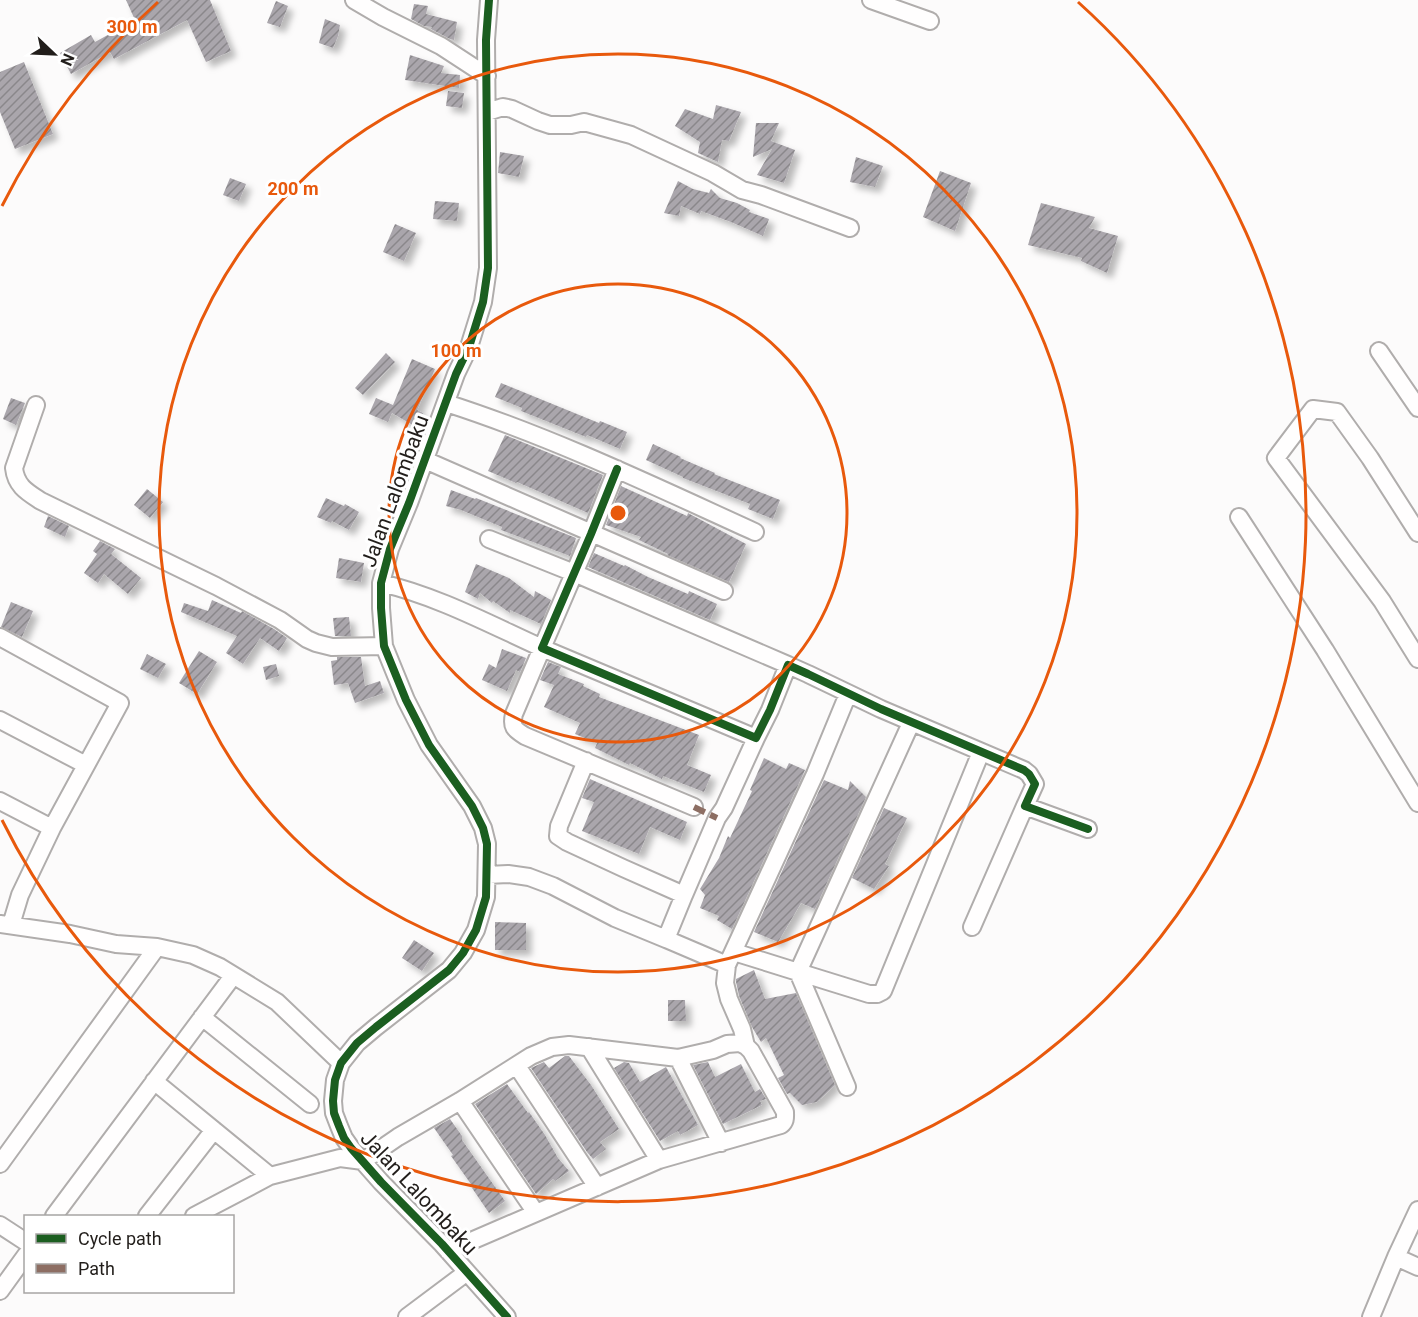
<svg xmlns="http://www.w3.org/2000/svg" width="1418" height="1317" viewBox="0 0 1418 1317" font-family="Roboto,sans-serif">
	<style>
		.building { fill: url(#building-hatch); filter: url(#shadow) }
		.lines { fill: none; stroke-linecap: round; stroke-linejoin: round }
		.minor-casing { stroke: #b0adac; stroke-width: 20 }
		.minor { stroke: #fffefe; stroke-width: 16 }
		.quiet { stroke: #8d6e63; stroke-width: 6; stroke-dasharray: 12 6; stroke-linecap: butt }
		.cycleway-casing { stroke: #fff; stroke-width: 11 }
		.cycleway { stroke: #1b5e20; stroke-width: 8 }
		.ring { fill: none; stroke: #e8590c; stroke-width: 3 }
		.labels { text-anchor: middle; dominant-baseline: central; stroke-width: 6; stroke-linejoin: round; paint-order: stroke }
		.street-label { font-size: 21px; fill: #221e1b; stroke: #fff }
		.centre { fill: #e8590c; stroke: #fff; stroke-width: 3 }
		.ring-label { font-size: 18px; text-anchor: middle; font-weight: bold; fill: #e8590c; stroke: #fff; stroke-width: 6; stroke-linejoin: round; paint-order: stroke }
	</style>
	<defs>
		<pattern id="building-hatch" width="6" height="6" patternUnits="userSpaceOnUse" patternTransform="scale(1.5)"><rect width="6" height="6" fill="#aaa6ac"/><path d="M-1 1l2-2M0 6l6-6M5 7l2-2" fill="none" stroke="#8a878b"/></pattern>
		<filter id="shadow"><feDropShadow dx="5.5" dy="5.5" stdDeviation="3" flood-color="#0004"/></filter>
	</defs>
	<rect width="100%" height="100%" fill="#fcfbfb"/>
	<path class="building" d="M126,0H210L231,51L206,62L187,20L114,59L110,52L71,74L60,53L91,35L95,42L135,20Z
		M276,1L288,6L280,27L267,23Z
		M414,4L428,6L426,14L457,22L454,40L450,39L431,29L432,27L424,26L411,19Z
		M325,19L340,25L338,36L333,48L319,43Z
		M410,55L444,66L441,73L460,75L459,88L405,80Z
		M24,62L53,134L15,149L0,112V72Z
		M448,91L464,93L462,108L446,106Z
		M716,105L741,112L729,141L722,140L718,162L698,153L700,142L675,126L685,109L713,119Z
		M756,123H779L771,141L795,150L784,183L757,175L772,149L753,157Z
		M500,152L524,156L519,177L498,173Z
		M856,157L883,166L875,187L850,182Z
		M940,171L971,183L955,231L923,217Z
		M230,178L246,184L239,201L223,195Z
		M678,181L693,189L709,193L711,189L720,198L737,203L750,210L749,212L769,219L763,236L731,222L701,211L700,214L681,206L679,216L664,213Z
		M435,201L459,203L457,221L433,219Z
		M1041,203L1095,217L1089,228L1118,236L1107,273L1081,261L1082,258L1028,245Z
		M395,224L416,233L404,261L383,252Z
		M386,353L395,362L363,395L355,388Z
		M412,359L435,369L417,410L423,413L416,427L392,413L388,422L369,414L376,398L393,405Z
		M501,383L599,423L600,421L627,432L620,449L587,435L586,437L521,411L522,408L495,397Z
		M11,398L25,403L16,425L3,419Z
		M505,435L603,475L588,513L517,482L516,483L488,471Z
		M653,444L681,457L680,458L715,473L714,474L780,500L773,519L748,509L750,504L683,478V477L646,460Z
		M621,486L687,516L688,513L746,544L729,582L667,555L668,554L639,540L641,537L606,525Z
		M147,489L163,502L150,518L134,505Z
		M451,490L475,499L476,498L576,538L570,556L501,530L502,527L461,510L446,506Z
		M326,498L344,506L345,504L359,512L349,530L332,521L331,523L317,517Z
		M48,516L69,526L65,537L44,527Z
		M100,541L115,549L111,554L141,578L128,594L104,574L98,583L84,573L97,554L93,551Z
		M594,553L624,566L625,565L648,577L688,594L689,591L717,604L710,620L588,567Z
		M339,558L364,563L361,582L336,578Z
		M476,564L509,578L534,597L535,591L551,600L541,624L510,610V613L493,601L492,603L480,593L478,599L465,592Z
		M212,600L241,613L242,611L274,629L287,638L279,651L260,638L243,664L226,653L237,636L181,612L184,603L208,611Z
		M11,602L33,611L22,637L1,627Z
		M349,617L351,636H335L333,618Z
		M502,649L526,658L520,672L516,670L507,691L482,680L489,664L496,668Z
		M199,651L217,662L197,694L179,683Z
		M147,654L166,664L158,678L140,669Z
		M337,657H361L365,686L380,681L384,693L355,703L348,683L334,685L331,661L337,660Z
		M548,662L561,667L558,674L584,684L583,686L600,694L599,697L699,735L687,765L711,775L704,792L663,776L662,779L630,763L629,765L595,748L597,743L575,734L580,723L544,707L554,685L540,680Z
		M276,664L279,676L266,680L263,667Z
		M764,758L786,769L789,763L805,770L732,929L717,920L719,916L700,908L705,895L700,889L719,858L728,836L730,838L752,791L750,790Z
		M590,779L687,822L680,840L650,827L639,854L582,831L594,802L582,798Z
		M824,780L848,790L850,781L866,797L815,909L801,903L778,942L754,932Z
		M884,808L907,818L885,864L889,866L874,889L852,878Z
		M495,922L526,923V950H495Z
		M414,940L434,953L422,971L402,958Z
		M754,970L765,999L796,993L835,1085L817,1102L802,1105L790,1093L787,1094L778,1078L784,1075L766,1038L761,1042L752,1027L739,996L736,982V979Z
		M668,1000H685L686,1021H668Z
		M565,1056H569L591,1085L619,1129L600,1142L606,1149L593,1159L587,1152L531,1068L544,1062L549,1068Z
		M624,1062L629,1063L640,1082L666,1067L698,1125L680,1135L678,1131L660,1141L614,1068Z
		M708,1062L715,1077L741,1064L755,1092L760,1089L766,1099L760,1101L762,1105L723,1124L693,1065Z
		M507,1084L528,1113L529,1112L545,1135L558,1158L569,1171L555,1181L553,1179L536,1194L475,1104Z
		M450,1119L462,1136V1140L505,1201L489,1213L472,1188L473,1187L451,1156L453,1155L434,1128Z"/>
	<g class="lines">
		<g class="minor-casing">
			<path id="minor" d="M354,0L383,17L441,46L487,76
				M489,0L486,40L488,268L483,302L469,347L456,374L409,503L390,549L381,583V608L384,646L406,700L429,745L472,806L483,828L487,844L486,897L476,930L463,953L449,970L376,1027L357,1043L341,1063L335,1080L333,1101L334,1113L339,1126L344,1138L351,1148L381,1182L442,1244L507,1317
				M871,0L930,21
				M487,112L503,107L512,109L538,121L550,125H571L584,122L631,135L713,173L742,190L761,195L850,228
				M1379,351L1418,408
				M446,403C552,437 654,486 755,532
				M36,405L14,468C16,486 27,492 41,501L216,586L280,620L307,639L316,643L332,647L384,646
				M425,460C525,503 624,548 724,591
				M617,469L591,534L542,648L756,738L770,710L788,665L808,674L881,709L1024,770L1029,774L1035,784L1025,806L1088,829
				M1239,517L1325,650L1418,803
				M1418,533L1370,458L1337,412L1313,409L1276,458L1382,601L1418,659
				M489,539L574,573L788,665
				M381,583C437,596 489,624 542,648L514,714C511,727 514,729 525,736L694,807
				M0,637L120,703L52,828L20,895L11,925
				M0,720L86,765
				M586,761L559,826L558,836L567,842L623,868L684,895L717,818L724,808L756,738
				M0,801L52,828
				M487,875L508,874L529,877L553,886L615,918L666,939
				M684,895L666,939L727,965
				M0,924L70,934L116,944L157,947L193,955L220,967L277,1002L341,1063
				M972,927L1025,806
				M734,952L798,972L911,723
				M798,972L869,994H877L883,991L981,752
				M798,972L847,1087
				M202,1017L310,1104
				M746,1046L742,1029L729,999L725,983L727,965L815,774L848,694
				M589,1047L659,1160
				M678,1058L721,1143
				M517,1066L597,1187
				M154,1081L270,1176
				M460,1101L536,1213
				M0,1164L157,947
				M54,1216L233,976
				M147,1216L214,1130
				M194,1216L270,1176L340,1158L363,1161L398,1137L460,1101L531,1056L552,1047L569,1045L678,1058L713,1050L727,1044L740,1043L746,1046L751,1051L785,1112C785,1117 786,1121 781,1125L659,1160L448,1251
				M0,1225L26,1242
				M1396,1257L1418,1267
				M0,1291L26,1255
				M407,1317L467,1272
				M1371,1317L1396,1257L1418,1210"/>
		</g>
		<use href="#minor" class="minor"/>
		<path class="quiet" d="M694,807L717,818"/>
		<g class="cycleway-casing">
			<path id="cycleway" d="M489,0L486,40L488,268L483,302L469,347L456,374L409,503L390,549L381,583V608L384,646L406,700L429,745L472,806L483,828L487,844L486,897L476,930L463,953L449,970L376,1027L357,1043L341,1063L335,1080L333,1101L334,1113L339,1126L344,1138L351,1148L381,1182L442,1244L507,1317
				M617,469L591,534L542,648L756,738L770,710L788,665L808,674L881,709L1024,770L1029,774L1035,784L1025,806L1088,829"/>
		</g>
		<use href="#cycleway" class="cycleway"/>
	</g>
	<g class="ring">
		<circle cx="618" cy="513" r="229"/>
		<circle cx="618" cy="513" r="459"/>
		<path d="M2 206A688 688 0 0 1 158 2M1078 2A688 688 0 1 1 2 820"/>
	</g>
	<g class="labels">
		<g class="street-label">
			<text transform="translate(395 491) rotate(-70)">Jalan Lalombaku</text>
			<text transform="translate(419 1193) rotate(47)">Jalan Lalombaku</text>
		</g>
	</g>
	<circle cx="618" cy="513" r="9" class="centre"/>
	<g class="ring-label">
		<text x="132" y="33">300 m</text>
		<text x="293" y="195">200 m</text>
		<text x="456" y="357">100 m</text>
	</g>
	<rect x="24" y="1215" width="210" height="78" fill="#ffffff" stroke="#a7a5a4" stroke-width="1.5"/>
	<rect x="36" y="1234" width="30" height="9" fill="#1b5e20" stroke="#a7a5a4" stroke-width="1.5"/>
	<text x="78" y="1245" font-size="18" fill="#221e1b">Cycle path</text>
	<rect x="36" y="1264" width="30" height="9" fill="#8d6e63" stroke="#a7a5a4" stroke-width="1.5"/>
	<text x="78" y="1275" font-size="18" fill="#221e1b">Path</text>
	<g transform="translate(54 54) rotate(113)" stroke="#ffffff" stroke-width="4.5" paint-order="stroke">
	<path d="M0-4.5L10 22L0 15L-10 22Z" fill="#221e1b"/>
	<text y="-9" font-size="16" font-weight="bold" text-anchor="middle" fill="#221e1b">N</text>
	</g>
</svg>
